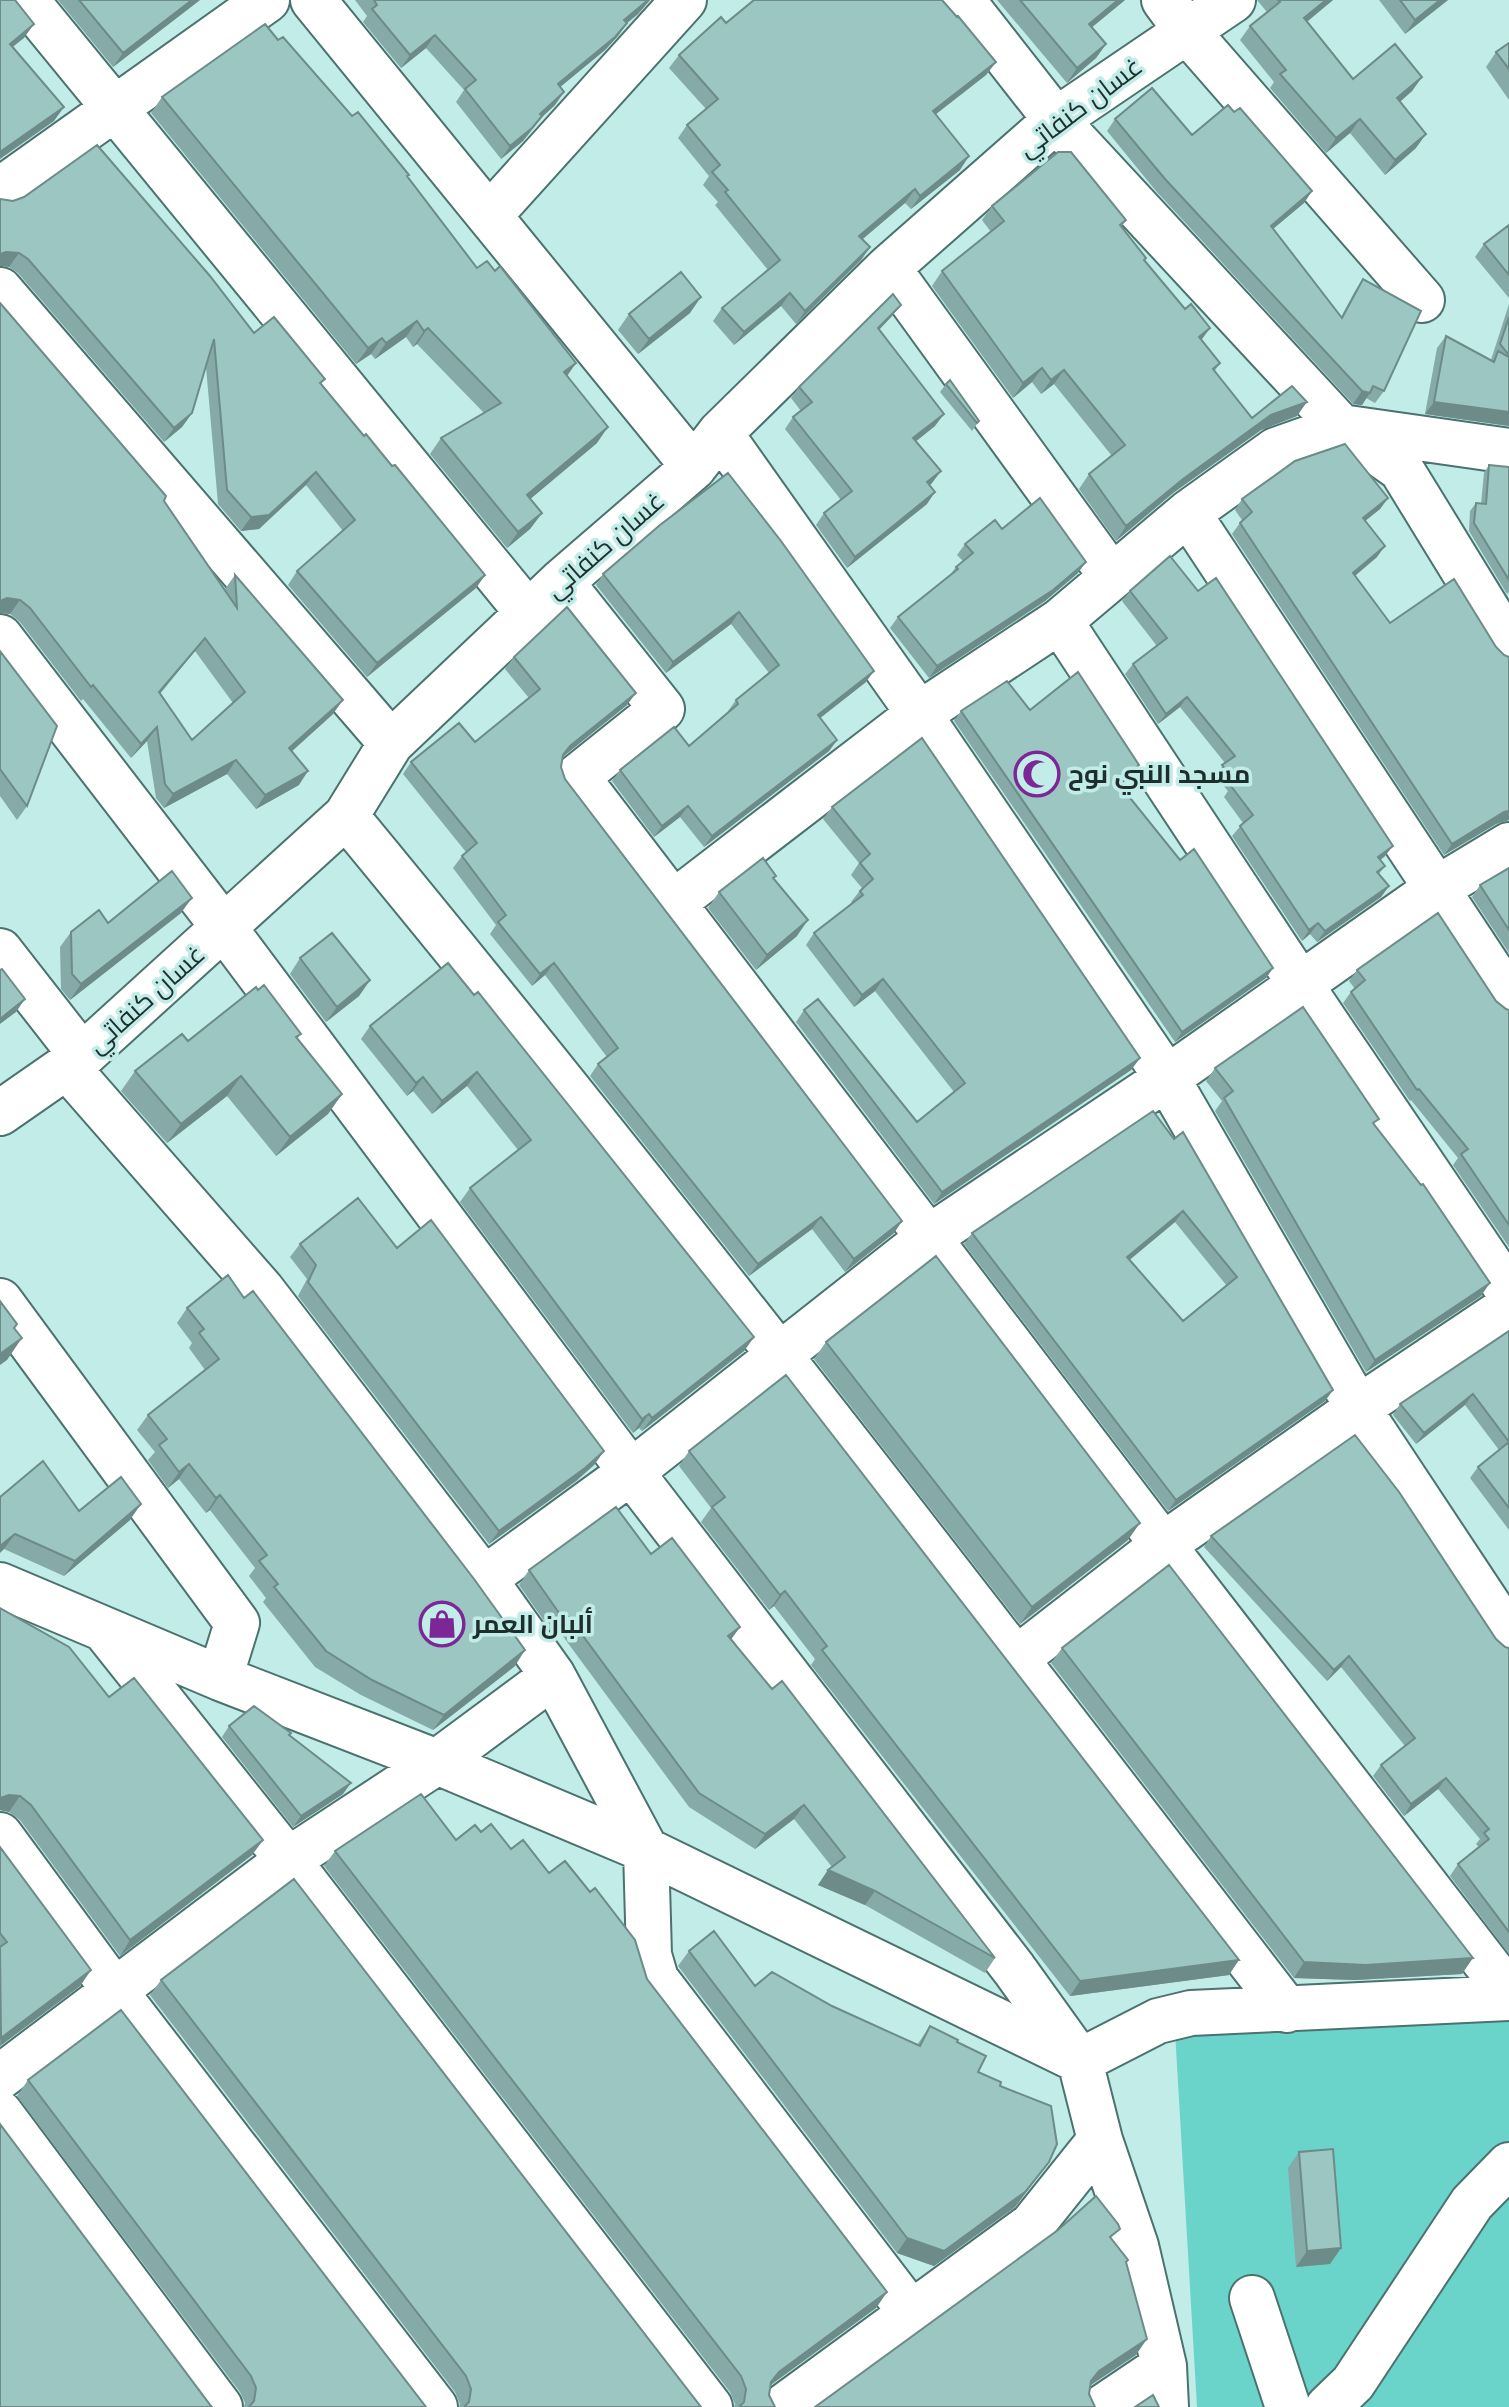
<svg xmlns="http://www.w3.org/2000/svg" width="1509" height="2407" viewBox="0 0 1509 2407" font-family="Roboto,Cairo,sans-serif">
	<style>
		.green { fill: #6ad3ca }
		.lines { fill: none; stroke-linecap: round; stroke-linejoin: round }
		.minor-casing { stroke: #4b726e; stroke-width: 48 }
		.minor { stroke: #fff; stroke-width: 44 }
		.wall { fill: #86aaa7; fill-rule: evenodd }
		.shaded-wall { fill: #6d8b88 }
		.building { fill: #9cc6c2; stroke: #6d8b88; stroke-width: 2; fill-rule: evenodd }
		.labels { text-anchor: middle; dominant-baseline: central; stroke-width: 7; stroke-linejoin: round; paint-order: stroke }
		.street-label { font-size: 26px; fill: #1e2e2d; stroke: #c1ece7 }
		.poi-label { font-size: 26px; font-weight: bold; fill: #1e2e2d; stroke: #c1ece7; text-anchor: start }
	</style>
	<rect width="100%" height="100%" fill="#c1ece7"/>
	<path class="green" d="M1509,1995V2407H1197L1174,2014Z"/>
	<g class="lines">
		<g class="minor-casing">
			<path id="minor" d="M26,0L528,613
				M313,0L694,467
				M962,0L1056,120L1341,427L1401,469L1509,645
				M1164,0L1186,30L1422,300
				M0,190L267,0
				M489,216L684,0
				M888,268L1112,577
				M0,290L391,743
				M720,433L919,714L1167,1078L1358,1408L1509,1636
				M1188,513L1509,998
				M561,582L662,709L577,777L1163,1545L1509,1993
				M1060,621L1300,984L1509,1292
				M0,637L225,929L631,1472L1014,1969L1080,2061L1100,2140L1136,2246L1164,2366L1166,2407
				M346,816C669,1207 978,1609 1287,2010
				M673,903L919,714L1060,621L1188,513L1276,450L1341,427L1509,451
				M0,951L82,1056
				M67,1067L262,1290L484,1579L553,1676L646,1850L649,1955L656,1979L912,2314
				M0,1113L82,1056L346,816L391,743L561,582L694,467L720,433L888,268L1056,120L1233,0
				M0,1301L237,1623L220,1678
				M484,1579L631,1472L928,1238L1167,1078L1436,889L1509,845
				M0,1585L220,1678L437,1762L646,1850L1080,2061L1158,2021L1191,2013L1509,1998
				M108,1634L288,1860L710,2407
				M1016,1659L1163,1545L1358,1408L1509,1307
				M0,1835L114,1990L435,2407
				M0,2077L288,1860L437,1762L553,1676
				M0,2113L220,2407
				M1252,2298L1288,2407
				M783,2407L1032,2225L1100,2140
				M1103,2407L1164,2366
				M1328,2407L1353,2383L1472,2203L1509,2165"/>
		</g>
		<use href="#minor" class="minor"/>
	</g>
	<path class="wall" d="M58,0H200L113,67Z
		M355,0H650L638,14L627,23L618,36L605,50L560,87L555,105L542,117L523,141L501,159L456,102L464,90L426,48L401,68L363,22L367,16Z
		M997,0H1125L1092,27L1106,44L1096,58L1067,83Z
		M1257,0H1333L1307,22L1353,79L1422,77L1412,91L1400,102L1416,148L1385,175L1350,133L1326,153L1270,88L1274,82L1240,40L1250,26L1267,12Z
		M1379,0H1448L1405,34Z
		M726,23L996,62L986,75L935,115L960,170L911,209L905,203L862,239L870,247L861,260L796,324L781,306L734,345L713,321L722,308L768,270L715,205L718,202L703,185L709,176L678,138L687,125L706,109L669,68L679,55Z
		M278,40L352,116L408,177L477,268L567,376L597,443L530,499L542,513L530,529L507,548L430,454L441,438L484,413L417,344L413,347L406,337L375,359L371,354L356,364L151,113L162,97Z
		M1509,43V100L1486,67L1496,52Z
		M1234,112L1312,191L1304,203L1273,229L1341,317L1355,291L1363,279L1384,391L1375,403L1366,398L1362,405L1353,404L1156,191L1107,131L1115,119L1192,135Z
		M0,199L254,333L322,384L364,436L392,466L485,575L476,588L367,677L288,585L297,571L343,531L306,485L259,529L241,531L218,504L206,367L192,413L182,427L164,442L18,273L9,267Z
		M992,206L1126,220L1121,227L1202,340L1220,363L1214,372L1252,418L1297,416L1261,430L1173,493L1116,541L1079,489L1089,474L1112,456L1054,384L1041,394L1032,382L1013,398L932,286L942,271L991,232L982,220Z
		M1509,225V298L1475,257L1484,244Z
		M0,303L164,501L225,589L235,575L333,714L292,751L299,785L256,809L227,774L164,808L156,798L147,741L131,758L83,699L81,701L20,622L10,614L0,613ZM195,651L233,703L192,740L160,694Z
		M1509,304V426L1425,414L1437,348L1446,336L1491,360Z
		M901,305L892,316L879,330L935,426L916,441L932,483L930,485L927,504L847,568L816,525L824,513L841,500L785,429L793,417L801,411L791,398L799,387Z
		M690,313L638,354L618,330L629,314Z
		M946,384L979,421L972,431L940,392Z
		M1489,465L1509,467V592L1507,594L1469,531L1470,511L1476,503L1481,504L1484,473Z
		M1388,498L1380,509L1365,521L1377,557L1355,576L1508,820L1496,824L1444,855L1232,534L1242,520L1235,510L1242,499Z
		M660,525L866,682L820,718L837,740L829,751L704,847L680,817L654,837L612,781L620,770L689,746L728,712V711L736,700L769,673L731,624L666,673L596,585L603,574Z
		M1002,529L1078,573L1045,601L929,678L890,628L898,617L950,575L956,567L963,561L957,555L965,544Z
		M1130,591L1385,856L1380,860L1385,866L1379,874L1389,886L1381,897L1317,942L1310,934L1302,941L1232,836L1243,823L1224,797L1228,791L1215,776L1225,763L1180,707L1158,724L1125,674L1133,664L1157,646L1122,601Z
		M0,651L27,806L17,820L0,796Z
		M514,657L627,705L563,757L561,767L565,779L902,1221L894,1233L845,1272L812,1229L749,1276L590,1076L598,1064L607,1057L545,975L532,986L490,934L496,925L453,868L462,856L466,852L403,774L411,762L475,742L529,698L505,669Z
		M1030,710L1132,775L1120,786L1180,860L1273,968L1266,978L1175,1042L954,721L961,711Z
		M832,807L1140,1058L1131,1070L934,1204L796,1022L804,1010L917,1122L954,1092L875,991L854,1007L806,945L814,933L852,903L851,902L862,888L851,875L859,863L823,819Z
		M1509,868V953L1472,897L1480,885Z
		M719,892L797,936L756,970L708,908Z
		M181,913L70,1000L61,989L60,947L71,932L108,923Z
		M300,958L370,980L359,996L326,1022L290,974Z
		M448,963L754,1337L744,1351L642,1431L639,1428L633,1433L460,1202L470,1188L518,1150L467,1086L432,1114L413,1091L407,1096L361,1039L370,1026Z
		M1357,970L1496,1001L1506,1009L1509,1010V1247L1453,1165L1458,1158L1411,1100L1410,1101L1343,1003L1351,992L1355,989L1349,981Z
		M301,1034L297,1039L342,1094L328,1114L276,1156L227,1096L167,1143L121,1091L135,1071L188,1041Z
		M1215,1068L1375,1125L1481,1296L1366,1372L1215,1111L1222,1101L1206,1081Z
		M1174,1139L1333,1390L1325,1401L1168,1511L964,1244L972,1233ZM1175,1222L1227,1286L1183,1321L1130,1259Z
		M300,1244L397,1248L604,1451L594,1465L576,1481L489,1544L298,1296L307,1279L290,1257Z
		M244,1298L515,1666L433,1730L361,1695L315,1667L263,1602L266,1598L249,1576L255,1568L210,1510L206,1513L179,1479L168,1488L148,1460L155,1452L137,1430L148,1415L205,1370L189,1348L192,1343L177,1323L187,1308Z
		M1509,1331V1530L1470,1478L1478,1467L1499,1450L1465,1405L1416,1444L1393,1415L1400,1404Z
		M826,1342L1128,1540L1020,1624L814,1359Z
		M689,1451L1229,1975L1070,1996L811,1665L815,1659L774,1606L769,1610L701,1522L711,1508L679,1466Z
		M0,1497L79,1511L130,1520L64,1576L4,1549Z
		M1211,1536L1496,1639L1505,1647L1509,1648V1954L1450,1876L1458,1864L1479,1847L1476,1844L1480,1839L1438,1789L1404,1816L1373,1776L1381,1765L1405,1746L1341,1667L1327,1681L1204,1547Z
		M651,1554L740,1627L731,1639L995,1958L985,1973L865,1905L818,1885L828,1870L832,1867L794,1819L755,1849L689,1807L559,1631L554,1635L519,1585L529,1570Z
		M1062,1648L1462,1974L1355,1980L1294,1978L1051,1663Z
		M109,1697L263,1840L252,1855L120,1956L20,1820L9,1812L0,1810Z
		M229,1726L290,1735L343,1794L293,1827L222,1737Z
		M481,1832L511,1849L549,1873L647,1979L887,2292L876,2308L770,2385L769,2395L774,2407H734L735,2404L730,2392L324,1866L335,1851L456,1840Z
		M0,1847L91,1970L80,1986L0,2046Z
		M689,1951L755,1986L832,2006L917,2045L930,2026L957,2042L978,2072L1000,2086L1049,2162L1015,2207L934,2266L897,2253L678,1966Z
		M161,1980L701,2407H459L460,2404L455,2392L150,1995Z
		M28,2080L426,2407H244L245,2403L240,2392L17,2096Z
		M1299,2152L1341,2248L1330,2264L1296,2267L1288,2168Z"/>
	<path class="shaded-wall" d="M192,0H200L113,67L123,53Z
		M648,0H650L638,14L627,23L618,36L605,50L548,97L558,84L624,20Z
		M1118,0H1125L1079,38L1089,24Z
		M1326,0H1333L1294,32L1304,18Z
		M1440,0H1448L1405,34L1415,20Z
		M34,24L24,38L0,57L10,44Z
		M435,35L426,48L401,68L410,55Z
		M1106,44L1096,58L1067,83L1077,68Z
		M996,62L986,75L923,124L933,111Z
		M1422,77L1412,91L1387,113L1397,98Z
		M564,92L555,105L542,117L523,141L501,159L510,146L540,114Z
		M64,107L54,121L0,159V152Z
		M1360,119L1350,133L1326,153L1336,138Z
		M1426,134L1416,148L1385,175L1395,160Z
		M969,156L960,170L911,209L920,196Z
		M915,189L905,203L850,250L859,236Z
		M1312,191L1304,203L1262,238L1271,226Z
		M870,247L861,260L796,324L805,311Z
		M6,252L19,253L9,267L0,266V254Z
		M790,293L781,306L734,345L744,332Z
		M701,297L690,313L638,354L649,339Z
		M901,305L892,316L869,340L878,328Z
		M417,321L406,337L375,359L386,343Z
		M428,328L417,344L413,347L424,331Z
		M1210,328L1200,342L1199,337Z
		M382,338L371,354L356,364L368,348Z
		M576,363L565,379L564,372Z
		M1042,368L1032,382L1013,398L1023,383Z
		M1064,370L1054,384L1041,394L1051,380Z
		M1362,391L1370,393L1362,405L1353,404Z
		M1307,402L1297,416L1261,430L1173,493L1116,541L1126,526L1183,479L1271,415Z
		M1434,402L1509,412V426L1425,414Z
		M192,413L182,427L164,442L174,428Z
		M944,414L935,426L905,450L913,438Z
		M608,427L597,443L516,511L527,495Z
		M941,471L932,483L919,494L927,482Z
		M316,472L306,485L259,529L241,531L251,517Z
		M935,492L927,504L847,568L855,557Z
		M1388,498L1380,509L1355,529L1363,518Z
		M542,513L530,529L507,548L518,532Z
		M1385,546L1377,557L1345,584L1353,573Z
		M1086,562L1078,573L1045,601L929,678L937,666Z
		M485,575L476,588L367,677L377,663Z
		M7,598L20,600L10,614L0,613V601Z
		M739,612L731,624L666,673L673,662Z
		M205,638L195,651L149,706L159,692Z
		M874,671L866,682L810,726L818,715Z
		M636,693L627,705L561,758L570,746Z
		M1187,697L1180,707L1158,724L1166,714Z
		M343,700L333,714L280,762L289,748Z
		M157,727L147,741L131,758L141,744Z
		M837,740L829,751L704,847L712,836Z
		M236,760L227,774L164,808L173,794Z
		M1139,765L1132,775L1110,793L1118,783Z
		M308,771L299,785L256,809L265,795Z
		M688,806L680,817L654,837L662,826Z
		M1509,811V820L1496,824L1444,855L1452,844L1504,812Z
		M1393,846L1385,856L1371,868L1378,857Z
		M1389,886L1381,897L1317,942L1325,931Z
		M192,898L181,913L70,1000L81,984Z
		M808,920L797,936L756,970L767,955Z
		M1318,923L1310,934L1302,941L1309,930Z
		M554,963L545,975L532,986L540,974Z
		M1273,968L1266,978L1175,1042L1182,1032Z
		M883,979L875,991L854,1007L862,995Z
		M370,980L359,996L326,1022L337,1007Z
		M25,999L16,1012L0,1024V1019Z
		M1140,1058L1131,1070L934,1204L942,1192Z
		M477,1072L467,1086L432,1114L442,1101Z
		M241,1076L227,1096L167,1143L181,1124Z
		M423,1077L413,1091L407,1096L416,1083Z
		M342,1094L328,1114L276,1156L290,1137Z
		M1183,1211L1175,1222L1120,1268L1127,1257Z
		M821,1217L812,1229L749,1276L758,1264Z
		M902,1221L894,1233L845,1272L854,1259Z
		M1490,1283L1481,1296L1366,1372L1375,1360Z
		M754,1337L744,1351L642,1431L652,1418Z
		M22,1338L7,1360L0,1365V1354Z
		M1333,1390L1325,1401L1168,1511L1176,1500Z
		M1473,1394L1465,1405L1416,1444L1424,1433Z
		M649,1414L639,1428L633,1433L642,1419Z
		M604,1451L594,1465L576,1481L489,1544L499,1531Z
		M189,1464L179,1479L168,1488L179,1472Z
		M220,1495L210,1510L206,1513L216,1498Z
		M141,1504L130,1520L64,1576L75,1561Z
		M1140,1523L1128,1540L1020,1624L1032,1607Z
		M15,1534L4,1549L0,1553V1546Z
		M785,1591L774,1606L769,1610L780,1595Z
		M569,1617L559,1631L554,1635L564,1620Z
		M740,1627L730,1641L728,1636Z
		M525,1650L515,1666L433,1730L444,1715Z
		M1349,1656L1341,1667L1327,1681L1334,1670Z
		M1446,1778L1438,1789L1404,1816L1411,1804Z
		M351,1783L343,1794L293,1827L301,1816Z
		M9,1795L20,1796L9,1812L0,1810V1798Z
		M804,1805L794,1819L755,1849L765,1834Z
		M263,1840L252,1855L120,1956L130,1940Z
		M828,1870L875,1891L865,1905L818,1885Z
		M1473,1958L1462,1974L1355,1980L1294,1978L1304,1962Z
		M1239,1960L1229,1975L1070,1996L1080,1981Z
		M91,1970L80,1986L0,2046L1,2038Z
		M1049,2162L1015,2207L934,2266L897,2253L907,2238Z
		M1341,2248L1330,2264L1296,2267L1307,2251Z
		M887,2292L876,2308L768,2387L779,2372Z
		M1147,2339L1136,2355L1088,2387L1080,2397L1099,2371Z"/>
	<path class="building" d="M0,0H15L34,24L10,44L64,107L0,152Z
		M79,0H192L123,53Z
		M374,0H648L624,20L627,23L615,37L558,84L564,92L540,114L542,116L532,128L510,146L465,89L476,80L435,35L410,55L372,9L377,5Z
		M754,0H942L957,17L958,16L996,62L933,111L969,156L920,196L915,189L859,236L870,247L805,311L790,293L744,332L722,308L780,260L725,192L728,190L712,172L720,165L687,125L718,99L679,55L721,17L726,23Z
		M1020,0H1118L1089,24L1106,44L1077,68Z
		M1278,0H1326L1304,18L1353,79L1395,44L1422,77L1397,98L1426,134L1395,160L1360,119L1336,138L1280,74L1286,70L1250,26L1280,2Z
		M1400,0H1440L1415,20Z
		M265,24L278,40L283,37L352,116L358,112L409,175L407,176L477,268L487,261L495,271L500,266L576,363L564,372L608,427L527,495L542,513L518,532L441,438L501,403L428,328L424,331L417,321L386,343L382,338L368,348L162,97Z
		M1509,43V69L1496,52Z
		M1152,88L1192,135L1228,105L1234,112L1240,108L1312,191L1271,226L1342,318L1363,279L1421,311L1384,391L1373,386L1370,393L1362,391L1165,179L1115,119Z
		M97,145L210,276L254,333L274,317L325,379L320,383L364,436L366,434L392,466L395,465L485,575L377,663L297,571L355,520L316,472L269,515L251,517L227,490L214,339L192,413L174,428L28,259L19,253L6,252L0,254V199L13,201L24,197Z
		M1058,152H1071L1126,220L1120,225L1146,258L1144,260L1185,309L1191,304L1210,328L1199,337L1220,363L1213,369L1252,418L1292,386L1307,402L1271,415L1183,479L1126,526L1089,474L1125,445L1064,370L1051,380L1042,368L1023,383L942,271L1004,221L992,206Z
		M1509,225V275L1484,244Z
		M681,272L701,297L649,339L629,314Z
		M893,294L901,305L878,328L944,414L913,438L941,471L927,482L935,492L855,557L824,513L852,491L793,417L812,402L799,387Z
		M0,303L166,496L164,501L237,608L235,575L343,700L289,748L308,771L265,795L236,760L173,794L165,784L157,727L141,744L93,685L91,687L30,608L20,600L7,598L0,601ZM205,638L245,692L192,740L159,692Z
		M1509,317V355L1500,344Z
		M1446,336L1494,362L1498,351L1509,357V412L1434,402Z
		M950,380L979,421L977,423L946,384Z
		M1345,444L1388,498L1363,518L1385,546L1353,573L1390,623L1454,579L1496,647L1504,655L1509,657V811L1504,812L1452,844L1240,523L1252,512L1242,499L1295,461Z
		M1489,465L1509,467V580L1474,523L1476,503L1486,504Z
		M728,473L781,541L874,671L818,715L837,740L712,836L688,806L662,826L620,770L674,727L689,746L738,704L736,700L779,665L739,612L673,662L603,574L660,525Z
		M1040,498L1086,562L1053,590L937,666L898,617L958,569L956,567L973,553L965,544L995,520L1002,529Z
		M1170,556L1198,591L1216,578L1393,846L1378,857L1385,866L1377,872L1389,886L1325,931L1318,923L1309,930L1240,826L1253,815L1231,786L1236,782L1222,765L1235,756L1187,697L1166,714L1133,664L1167,638L1130,591Z
		M567,607L636,693L570,746L563,755L561,767L565,779L902,1221L854,1259L821,1217L758,1264L598,1064L618,1048L554,963L540,974L498,922L506,915L462,856L477,843L411,762L459,723L475,742L540,689L514,657Z
		M0,651L57,726L27,806L0,769Z
		M1078,672L1139,765L1118,783L1180,860L1194,849L1273,968L1182,1032L961,711L1007,681L1030,710Z
		M922,738L1140,1058L942,1192L804,1010L818,999L917,1122L965,1083L883,979L862,995L814,933L863,895L860,891L873,879L860,863L870,854L832,807Z
		M763,858L776,876L773,878L808,920L767,955L719,892Z
		M1509,868V930L1480,885Z
		M172,871L192,898L81,984L72,974L71,932L99,910L108,923Z
		M1438,913L1496,1001L1506,1009L1509,1010V1225L1461,1154L1468,1149L1419,1089L1417,1090L1351,992L1365,980L1357,970Z
		M332,933L370,980L337,1007L300,958Z
		M448,963L474,995L478,992L754,1337L652,1418L649,1414L642,1419L470,1188L531,1140L477,1072L442,1101L423,1077L416,1083L370,1026Z
		M2,969L25,999L0,1019V970Z
		M264,985L301,1034L296,1037L342,1094L290,1137L241,1076L181,1124L135,1071L182,1034L188,1041L256,987L258,990Z
		M1303,1007L1379,1119L1373,1123L1421,1185L1423,1184L1490,1283L1375,1360L1224,1098L1233,1091L1215,1068Z
		M1153,1111L1174,1139L1183,1132L1333,1390L1176,1500L972,1233ZM1183,1211L1237,1277L1183,1321L1127,1257Z
		M358,1198L397,1248L431,1220L604,1451L585,1468L499,1531L308,1282L316,1265L300,1244Z
		M936,1256L1140,1523L1032,1607L826,1342Z
		M228,1275L244,1298L253,1291L474,1579L525,1650L444,1715L372,1680L326,1651L274,1587L278,1584L259,1561L267,1555L220,1495L216,1498L189,1464L179,1472L159,1445L167,1439L148,1415L219,1359L199,1333L204,1329L187,1308Z
		M0,1301L17,1324L14,1328L22,1338L0,1354Z
		M1509,1331V1508L1478,1467L1509,1442L1473,1394L1424,1433L1400,1404Z
		M786,1375L1239,1960L1080,1981L822,1650L827,1646L785,1591L780,1595L712,1507L725,1497L689,1451Z
		M1355,1435L1399,1492L1496,1639L1505,1647L1509,1648V1932L1458,1864L1489,1839L1484,1833L1489,1829L1446,1778L1411,1804L1381,1765L1415,1738L1349,1656L1334,1670L1211,1536Z
		M43,1461L79,1511L121,1477L141,1504L75,1561L15,1534L0,1546V1497Z
		M616,1507L651,1554L672,1538L740,1627L728,1636L772,1689L782,1681L995,1958L875,1891L828,1870L845,1857L804,1805L765,1834L699,1793L569,1617L564,1620L529,1570Z
		M1169,1565L1473,1958L1366,1965L1304,1962L1062,1648Z
		M0,1608L69,1647L109,1697L134,1678L263,1840L130,1940L31,1805L20,1796L9,1795L0,1798Z
		M254,1706L291,1733L289,1735L351,1783L301,1816L229,1726Z
		M421,1794L456,1840L475,1825L481,1832L491,1824L511,1849L523,1840L549,1873L565,1861L590,1892L595,1888L635,1940L647,1979L887,2292L779,2372L771,2382L769,2395L775,2407H739L744,2402L746,2389L741,2376L335,1851Z
		M0,1847L91,1970L1,2038L0,1947L7,1942L0,1933Z
		M294,1879L701,2407H464L469,2402L471,2389L466,2376L161,1980Z
		M714,1931L755,1986L772,1972L832,2006L920,2046L930,2026L958,2040L957,2042L986,2056L978,2072L1001,2082L1000,2086L1051,2106L1057,2144L1049,2162L1025,2192L944,2251L907,2238L689,1951Z
		M121,2010L426,2407H249L254,2401L256,2388L251,2376L28,2080Z
		M0,2124L211,2406L212,2407H0Z
		M1333,2149L1341,2248L1307,2251L1299,2152Z
		M1096,2196L1118,2224L1120,2229L1110,2237L1128,2260L1126,2262L1147,2339L1099,2371L1091,2381L1089,2394L1095,2407H815L1058,2230Z
		M1153,2395L1159,2407H1135Z"/>
	<defs>
		<g id="mosque-ring" transform="scale(2.3)"><circle r="9.5" fill="#c1ece7" stroke="#7d2796" stroke-width="1.5"/><path d="M3.5-4.9A6 6 0 1 0 3.5 4.9A5 5 0 1 1 3.5-4.9Z" fill="#7d2796"/></g>
		<g id="shop-ring" transform="scale(2.3)"><circle r="9.5" fill="#c1ece7" stroke="#7d2796" stroke-width="1.5"/><path d="M-5-2.5h2.3a2.7 3.5 0 0 1 5.4 0H5L5.5 6h-11ZM-1.5-2.5h3a1.5 2.3 0 0 0-3 0Z" fill="#7d2796"/></g>
	</defs>
	<g fill-rule="evenodd">
		<use href="#mosque-ring" x="1037" y="774"/>
		<use href="#shop-ring" x="442" y="1624"/>
	</g>
	<g class="labels">
		<g class="street-label">
			<text transform="translate(1080 107) rotate(-37)">غسان كنفاتي</text>
			<text transform="translate(605 545) rotate(-41)">غسان كنفاتي</text>
			<text transform="translate(146 999) rotate(-42)">غسان كنفاتي</text>
		</g>
		<g class="poi-label">
			<text x="1068" y="774">مسجد النبي نوح</text>
			<text x="473" y="1624">ألبان العمر</text>
		</g>
	</g>
</svg>
